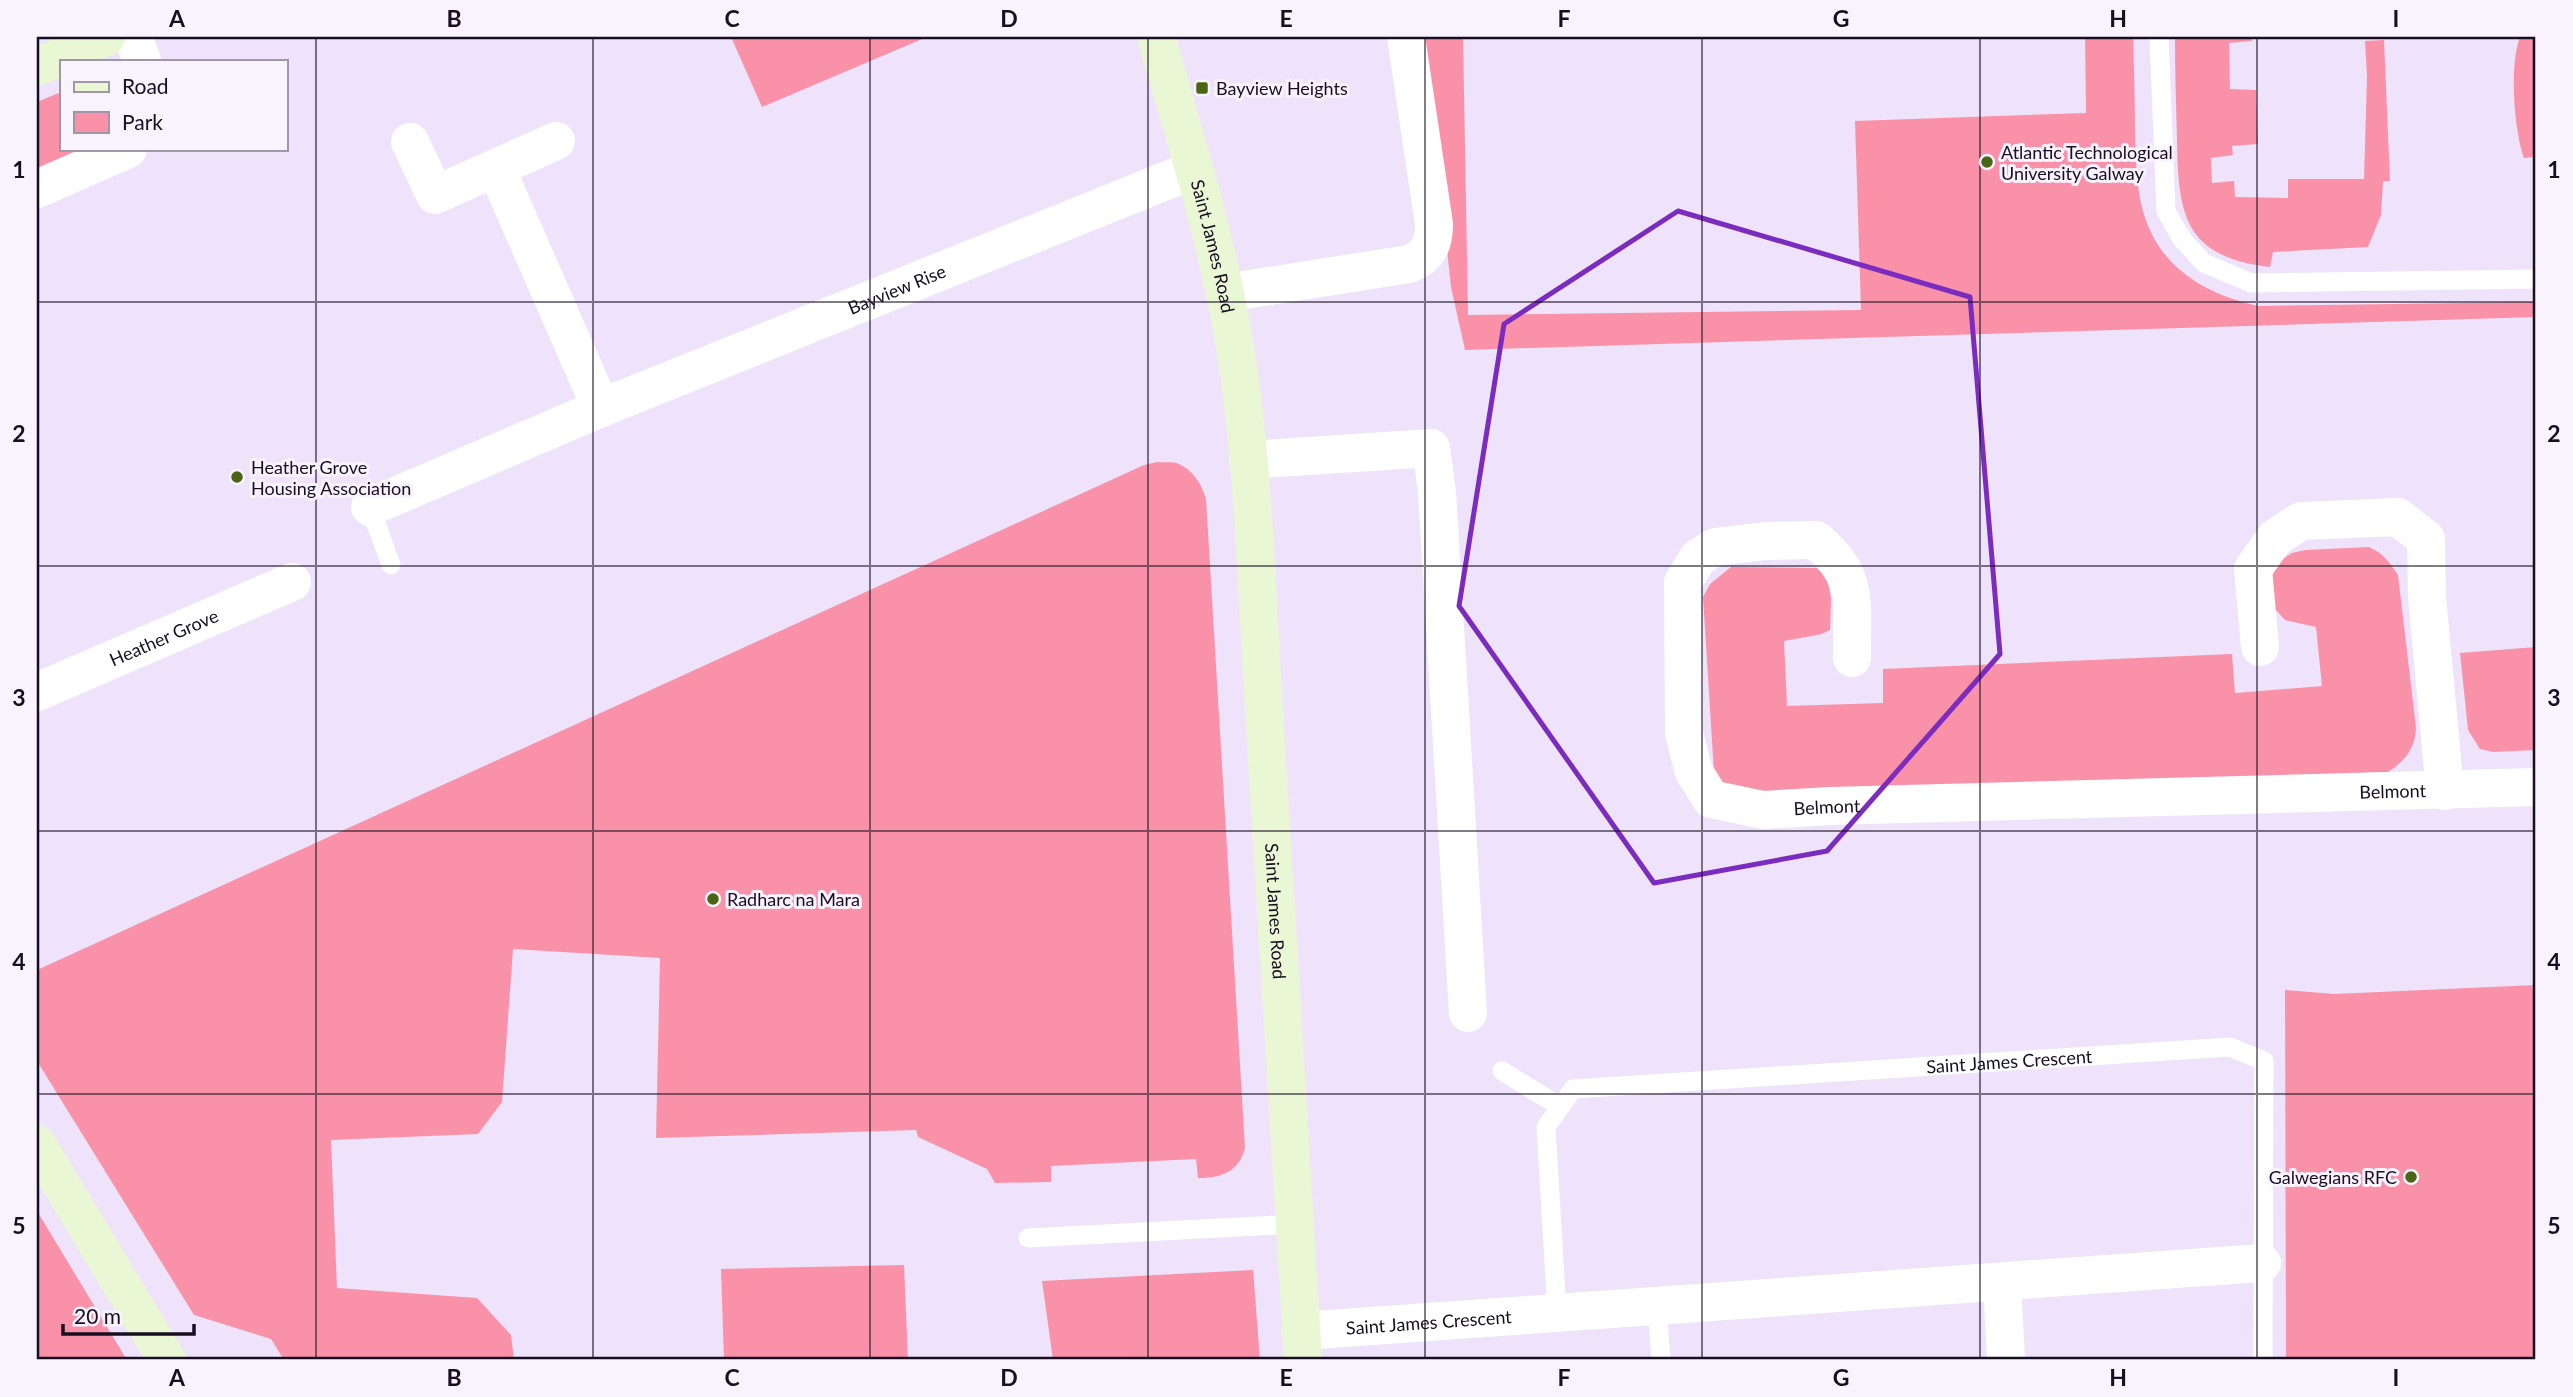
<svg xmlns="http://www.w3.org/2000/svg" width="2573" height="1397" viewBox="0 0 2573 1397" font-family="Lato,sans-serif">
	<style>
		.green { fill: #f992a8 }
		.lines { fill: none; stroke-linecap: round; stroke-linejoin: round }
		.lane { stroke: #fff; stroke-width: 19 }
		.street { stroke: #fff; stroke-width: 38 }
		.secondary { stroke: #eaf7d5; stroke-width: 38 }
		.marked { fill: none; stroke: #7b2cbf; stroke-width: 5; stroke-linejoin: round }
		.grid { fill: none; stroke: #180e21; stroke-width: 2; stroke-opacity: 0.55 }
		.poi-dot { fill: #4b6516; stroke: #f9f3ff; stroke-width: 2.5 }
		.labels { text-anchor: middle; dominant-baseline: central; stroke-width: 6; stroke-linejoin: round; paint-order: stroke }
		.poi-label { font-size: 18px; fill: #180e21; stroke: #f9f3ff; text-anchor: start }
		.street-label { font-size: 18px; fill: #180e21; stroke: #f9f3ff }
		.neatline { fill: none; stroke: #180e21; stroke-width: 2.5 }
		.grid-label { font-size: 23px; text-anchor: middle; font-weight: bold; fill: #180e21 }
	</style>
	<rect width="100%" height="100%" fill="#eee3fa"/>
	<path class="green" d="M731,37H927L762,107Z
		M1424,37H1463L1468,315L1861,310L1855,121L2086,113L2085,37H2133C2134,69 2135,101 2135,134C2136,157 2136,180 2141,203C2154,264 2202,294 2259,306L2536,302V317L1465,350L1451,287Z
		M2175,37H2251L2252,41L2229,43L2230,89L2256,90L2258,144L2232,146L2233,155L2211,158L2212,183L2234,181L2235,197L2288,198V179H2364L2367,75L2365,41L2384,40L2390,181H2383L2381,215L2368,247L2273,252L2270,267C2184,257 2178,215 2177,139C2176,105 2175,71 2175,37Z
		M2520,37H2536V157L2524,158C2514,130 2509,65 2520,37Z
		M61,92V149H86L37,170V102Z
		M1157,462C1164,463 1173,461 1179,464C1193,470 1202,485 1206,499L1245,1148C1239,1172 1221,1178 1198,1178L1196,1159L1051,1166V1182L995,1183L987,1169L918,1137L916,1130L656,1138L660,958L513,949L502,1102L478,1134L331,1140L337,1288L477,1298L511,1335L514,1360H284L271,1339L194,1315L37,1061V970L1144,465Z
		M2369,547C2383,553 2389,562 2398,575L2416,728C2415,749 2405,761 2388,772L1867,790L1731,792L1714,773L1703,597L1710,584L1731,567L1817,568L1827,577L1831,598L1830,630L1822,634L1784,641L1787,706L1883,703V669L2232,654L2235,693L2322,686L2316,627L2285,620L2275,609L2272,572L2279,561L2292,553L2305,550Z
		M2536,647V750L2493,752L2480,749L2468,730L2460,653Z
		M2536,985V1360H2286L2285,990L2334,994Z
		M37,1211L127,1360H37Z
		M904,1265L908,1360H724L721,1269Z
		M1253,1270L1260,1360H1053L1042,1281Z"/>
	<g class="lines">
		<g class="lane">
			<path d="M2159,37L2166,211L2182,239L2204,263L2251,283L2536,279"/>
			<path d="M370,507L391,565"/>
			<path d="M1502,1071L1559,1106"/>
			<path d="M1028,1238L1294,1224"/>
			<path d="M1657,1306L1661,1360"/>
			<path id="s1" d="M1557,1313L1546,1127L1573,1089L2230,1047L2264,1061L2263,1360"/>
		</g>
		<g class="street">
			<path d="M133,37L142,61"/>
			<path d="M410,142L435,195L556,141"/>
			<path d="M496,168L601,408"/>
			<path d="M37,189L128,149"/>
			<path d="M1225,293L1409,264C1429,256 1434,244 1434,224L1406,37"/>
			<path d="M1248,460L1431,448L1437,492L1468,1013"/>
			<path id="s2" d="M370,507L601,408L1193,170"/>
			<path d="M2260,647L2253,569L2275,538L2301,521L2398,517L2426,539L2427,597L2445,791"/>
			<path id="s3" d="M1852,658C1851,604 1861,577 1816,540L1766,541L1715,547L1698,558L1683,582L1684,733L1694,772L1711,799L1763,810L1831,806L2536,787"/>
			<path id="s4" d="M37,692L292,582"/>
			<path d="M2002,1282L2006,1360"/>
			<path id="s5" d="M1301,1331L2262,1263"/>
		</g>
		<g class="secondary">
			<path id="s6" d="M1156,37C1184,133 1214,230 1232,329C1254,454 1256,584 1264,710C1277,927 1289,1144 1303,1360"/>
			<path d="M37,67L106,37"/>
			<path d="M37,1144L167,1360"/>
		</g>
	</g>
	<path class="marked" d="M1678,211L1970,297L2000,654L1827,851L1654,883L1459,606L1504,324Z"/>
	<path class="grid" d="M316,37V1360M593,37V1360M870,37V1360M1148,37V1360M1425,37V1360M1702,37V1360M1980,37V1360M2257,37V1360M37,302H2536M37,566H2536M37,831H2536M37,1094H2536"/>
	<g class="poi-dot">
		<rect x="1195" y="81" width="14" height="14" rx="3.5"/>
		<circle cx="1987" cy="162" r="7"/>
		<circle cx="237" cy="477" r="7"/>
		<circle cx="713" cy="899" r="7"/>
		<circle cx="2411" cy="1177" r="7"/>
	</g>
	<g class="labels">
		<g class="poi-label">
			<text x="1216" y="88">Bayview Heights</text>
			<text x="2001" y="152">Atlantic Technological<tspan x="2001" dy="21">University Galway</tspan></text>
			<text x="251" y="467">Heather Grove<tspan x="251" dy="21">Housing Association</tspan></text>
			<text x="727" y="899">Radharc na Mara</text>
			<text x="2397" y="1177" text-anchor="end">Galwegians RFC</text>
		</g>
		<g class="street-label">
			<text stroke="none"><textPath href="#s6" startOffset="217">Saint James Road</textPath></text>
			<text stroke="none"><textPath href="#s2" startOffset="570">Bayview Rise</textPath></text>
			<text stroke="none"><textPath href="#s4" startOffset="138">Heather Grove</textPath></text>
			<text stroke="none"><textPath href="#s3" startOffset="1186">Belmont</textPath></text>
			<text stroke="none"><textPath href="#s3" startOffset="620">Belmont</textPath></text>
			<text stroke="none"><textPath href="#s6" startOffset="886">Saint James Road</textPath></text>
			<text stroke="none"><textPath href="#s1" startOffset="670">Saint James Crescent</textPath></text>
			<text stroke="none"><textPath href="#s5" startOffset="128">Saint James Crescent</textPath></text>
		</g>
	</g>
	<rect width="2573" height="1397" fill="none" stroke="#f9f3ff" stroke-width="77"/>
	<rect x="60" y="60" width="228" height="91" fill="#f9f3ff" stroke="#9f97a6" stroke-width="2"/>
	<rect x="74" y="82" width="35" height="10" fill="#eaf7d5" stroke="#9f97a6" stroke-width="2"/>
	<text x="122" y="94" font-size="21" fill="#180e21">Road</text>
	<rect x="74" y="112" width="35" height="21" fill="#f992a8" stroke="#9f97a6" stroke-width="2"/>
	<text x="122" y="130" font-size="21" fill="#180e21">Park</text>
	<path d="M63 1324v10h131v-10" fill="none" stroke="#180e21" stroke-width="3.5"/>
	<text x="74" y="1324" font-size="21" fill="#180e21" stroke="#f9f3ff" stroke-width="5" paint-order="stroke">20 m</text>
	<rect x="38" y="38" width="2496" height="1320" class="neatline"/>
	<g class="grid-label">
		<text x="177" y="27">A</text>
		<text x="454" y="27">B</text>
		<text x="732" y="27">C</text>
		<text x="1009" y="27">D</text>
		<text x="1286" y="27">E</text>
		<text x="1564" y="27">F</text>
		<text x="1841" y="27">G</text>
		<text x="2118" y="27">H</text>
		<text x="2396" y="27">I</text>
		<text x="19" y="178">1</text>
		<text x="2554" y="178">1</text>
		<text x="19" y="442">2</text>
		<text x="2554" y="442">2</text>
		<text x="19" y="706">3</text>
		<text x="2554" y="706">3</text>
		<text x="19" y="970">4</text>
		<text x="2554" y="970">4</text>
		<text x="19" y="1234">5</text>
		<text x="2554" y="1234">5</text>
		<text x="177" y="1386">A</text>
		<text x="454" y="1386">B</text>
		<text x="732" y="1386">C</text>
		<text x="1009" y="1386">D</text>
		<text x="1286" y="1386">E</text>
		<text x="1564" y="1386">F</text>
		<text x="1841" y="1386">G</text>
		<text x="2118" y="1386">H</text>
		<text x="2396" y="1386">I</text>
	</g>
</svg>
